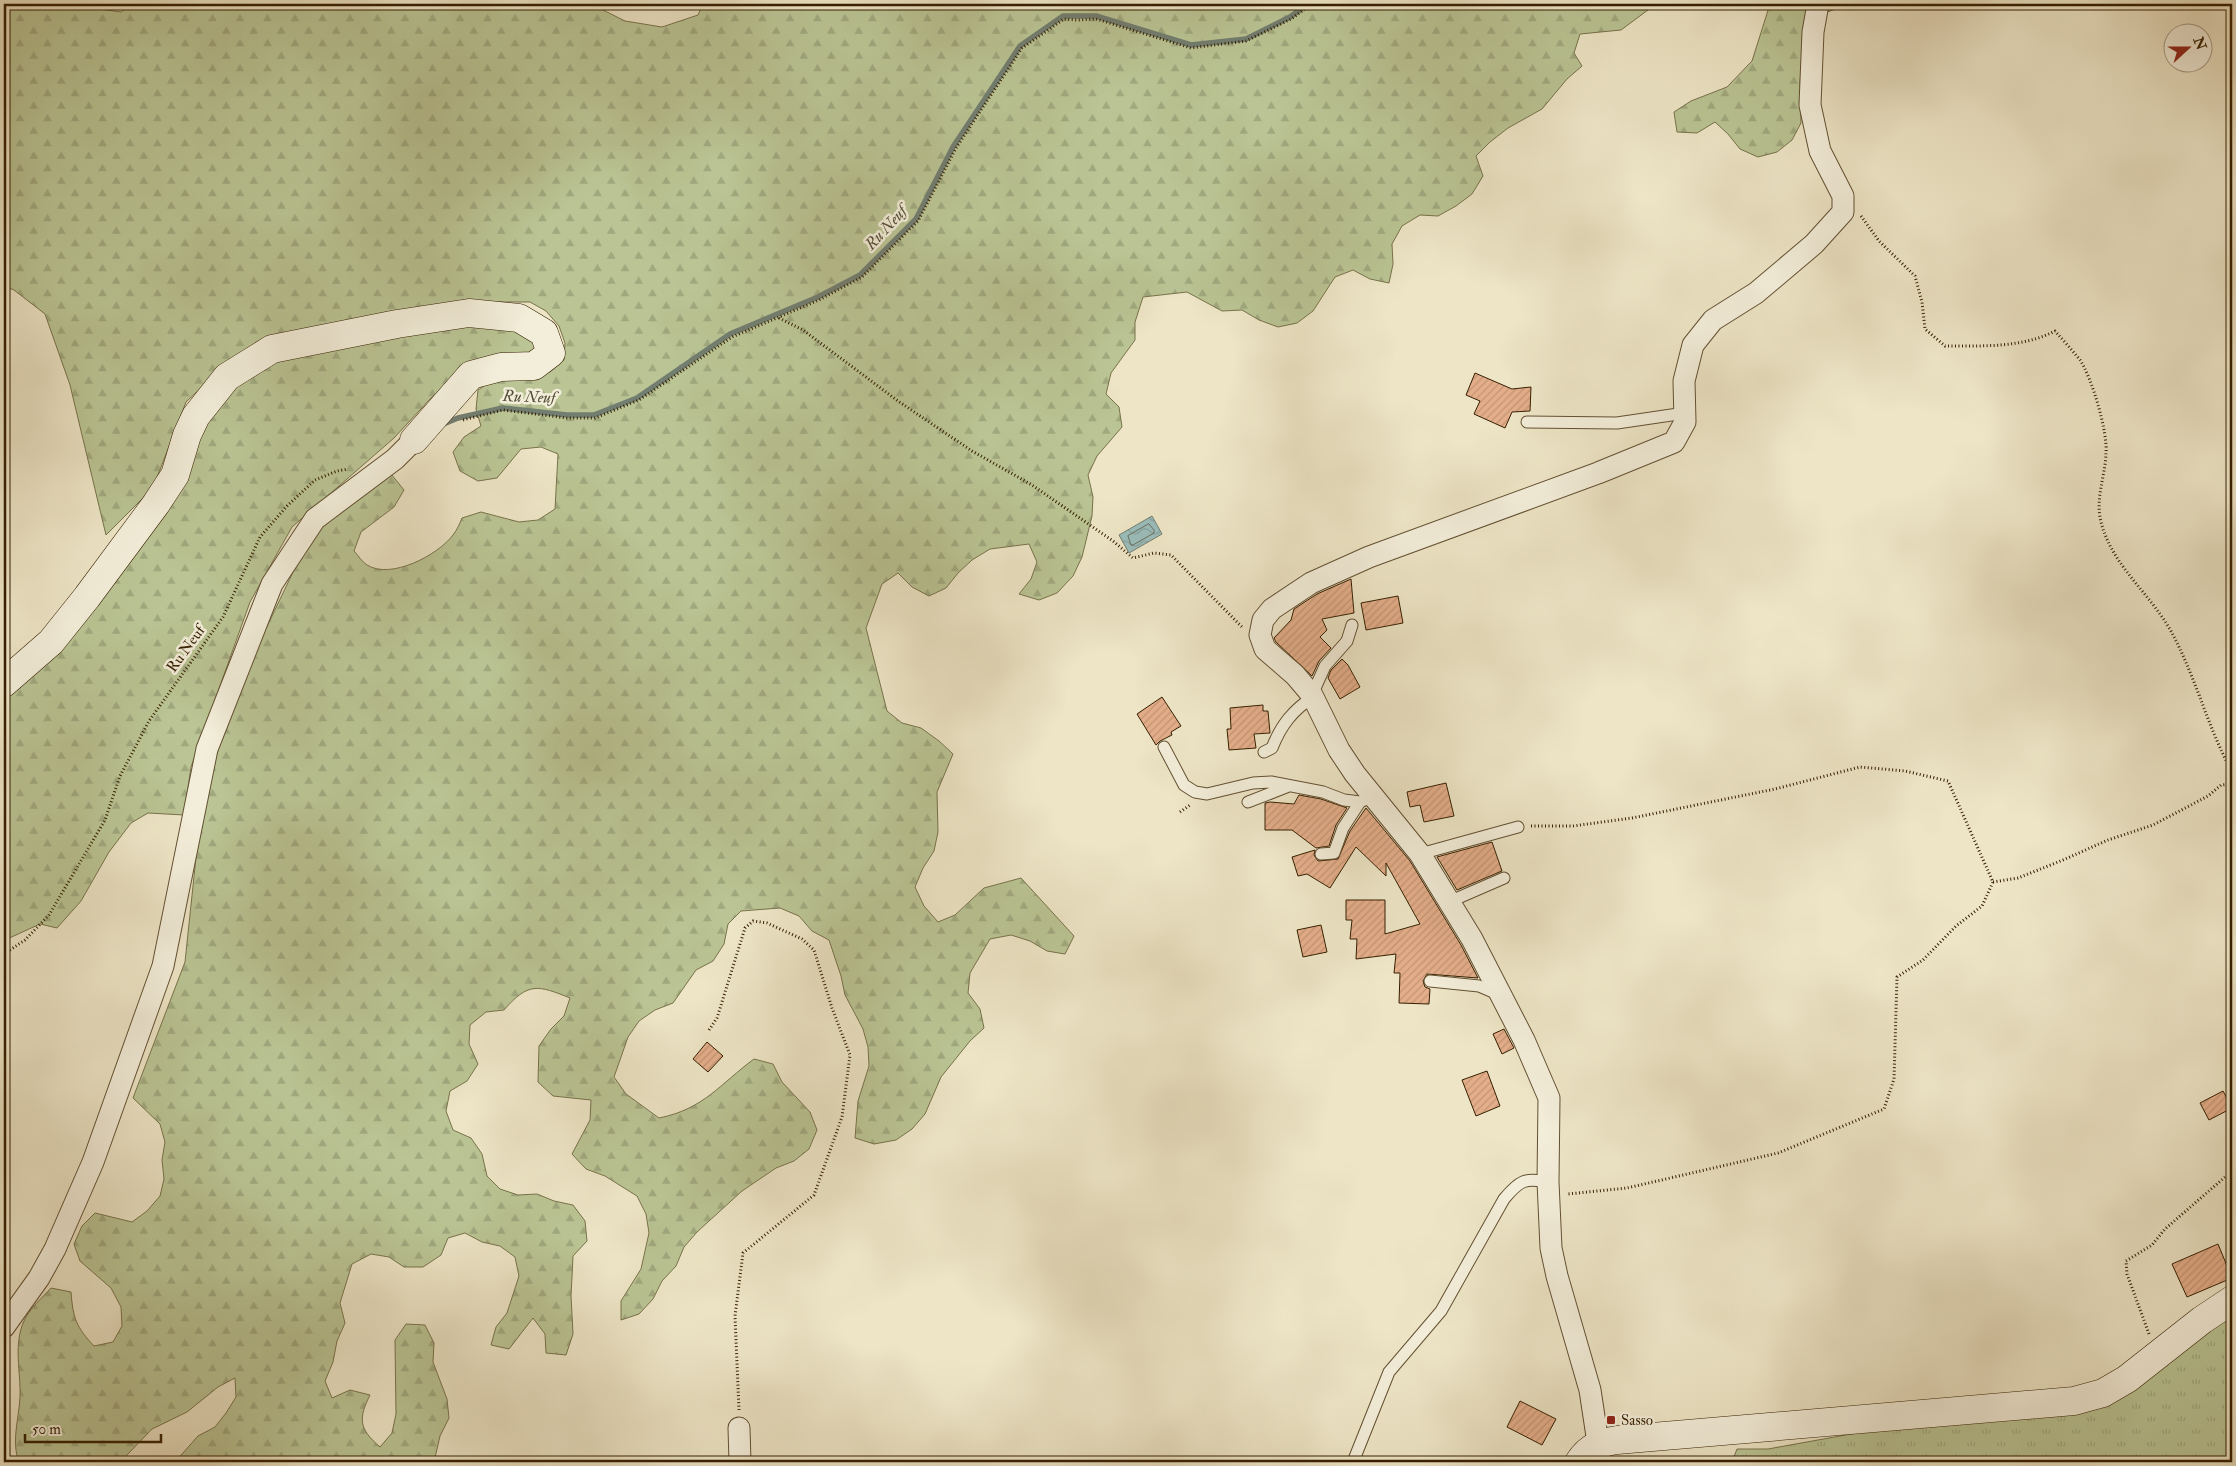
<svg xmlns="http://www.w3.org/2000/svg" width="2236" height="1466" viewBox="0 0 2236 1466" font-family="'IM FELL Double Pica',serif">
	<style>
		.grass { fill: url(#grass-tufts); stroke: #78724a }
		.forest { fill: url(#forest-firs); stroke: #78724a }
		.water { fill: url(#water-waves); stroke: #727e70 }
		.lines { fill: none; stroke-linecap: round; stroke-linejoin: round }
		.shore { stroke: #686e5e; stroke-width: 1 }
		.stream { stroke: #727e70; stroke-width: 5.5 }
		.building { fill: url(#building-hatch); stroke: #351f00 }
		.lane-casing { stroke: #635032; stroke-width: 13 }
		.street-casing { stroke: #635032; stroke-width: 23 }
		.secondary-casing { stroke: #351f00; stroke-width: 29 }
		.path { stroke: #351f00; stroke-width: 3; stroke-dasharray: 1 2.5; stroke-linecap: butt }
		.lane { stroke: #f3eeda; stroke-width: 11 }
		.street { stroke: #f3eeda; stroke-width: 21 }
		.secondary { stroke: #f3eeda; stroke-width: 28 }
		.poi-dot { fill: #8f2418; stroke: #f3eeda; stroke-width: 2 }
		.labels { text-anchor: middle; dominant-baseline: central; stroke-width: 5; stroke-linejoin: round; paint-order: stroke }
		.street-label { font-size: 15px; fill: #351f00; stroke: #f3eeda }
		.poi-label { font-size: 15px; fill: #351f00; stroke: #f3eeda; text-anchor: start }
		.water-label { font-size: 16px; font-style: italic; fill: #544e38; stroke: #f3eeda }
	</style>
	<defs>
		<pattern id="grass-tufts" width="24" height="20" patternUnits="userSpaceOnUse" patternTransform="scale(1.25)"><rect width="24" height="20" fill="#bac494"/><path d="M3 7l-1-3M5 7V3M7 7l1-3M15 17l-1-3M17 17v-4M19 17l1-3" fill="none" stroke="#a0a87e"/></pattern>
		<pattern id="forest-firs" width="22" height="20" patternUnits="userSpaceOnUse" patternTransform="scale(1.25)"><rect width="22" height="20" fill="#bac494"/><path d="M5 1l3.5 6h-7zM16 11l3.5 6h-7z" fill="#a0a87e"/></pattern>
		<pattern id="water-waves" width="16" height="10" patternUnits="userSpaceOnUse" patternTransform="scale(1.25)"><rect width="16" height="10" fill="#9bbdbb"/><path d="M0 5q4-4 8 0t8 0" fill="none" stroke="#86a29f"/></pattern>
		<pattern id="building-hatch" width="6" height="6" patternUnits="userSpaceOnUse" patternTransform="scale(1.25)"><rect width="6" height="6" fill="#e4ae8a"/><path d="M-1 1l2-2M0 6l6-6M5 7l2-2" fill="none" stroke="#c49575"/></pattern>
	</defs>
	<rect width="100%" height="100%" fill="#ede5c6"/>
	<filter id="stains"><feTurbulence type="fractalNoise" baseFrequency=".004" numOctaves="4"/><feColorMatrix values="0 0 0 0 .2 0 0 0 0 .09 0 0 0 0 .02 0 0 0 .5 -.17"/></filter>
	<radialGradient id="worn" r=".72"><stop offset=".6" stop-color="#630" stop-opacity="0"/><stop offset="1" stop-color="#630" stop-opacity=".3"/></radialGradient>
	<path class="grass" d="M2232,1312V1462H1732L1737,1449H1768L1901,1425L2090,1410Z"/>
	<path class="forest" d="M4,4H85L86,7L121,12L130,4H591L625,21L662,27L698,15L703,4H1656L1621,30L1580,34L1574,53L1582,66L1567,79L1542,109L1508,128L1490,142L1476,156L1483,176L1472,194L1456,206L1438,216L1420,215L1402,226L1392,244L1393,264L1389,283L1370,279L1353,270L1335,277L1313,311L1297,323L1278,327L1259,320L1242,310L1222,311L1187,292L1143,297L1135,322V340L1111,373L1106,394L1119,407L1122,427L1097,456L1088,475L1093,497L1092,516L1082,557L1073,576L1057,593L1039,600L1019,594L1031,579L1037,562L1029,544L990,549L972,560L958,573L946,588L929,596L912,587L898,573L882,584L866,628L887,711L902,723L921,728L939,741L953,754L937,792L938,832L934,851L923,868L915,887L924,906L938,922L955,915L984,888L1021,878L1074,936L1065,954L1047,951L1030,941L1011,935L990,939L970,973L968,993L980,1009L984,1028L970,1041L941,1077L925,1114L912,1129L896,1140L874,1144L855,1138L858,1101L869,1066L868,1047L863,1029L845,995L841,976L829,940L812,931L799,916L780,908L741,911L728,924L724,944L713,961L696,970L673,1003L655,1010L639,1021L628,1037L614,1077L626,1094L659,1118C704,1109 720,1084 754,1059L773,1064L782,1082L810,1112L817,1130L809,1149L794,1161L776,1168L742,1191L697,1232L684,1247L676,1266L662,1281L653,1299L639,1314L621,1320V1301L641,1269L649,1233L646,1214L637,1196L605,1176L586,1169L572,1154L590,1120L591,1100L553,1096L538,1082L539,1046L551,1029L564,1016L570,998C538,985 528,982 504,1010L486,1012L470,1025L469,1044L478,1064L467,1081L450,1091L446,1111L453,1130L471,1138L482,1154L487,1176L500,1189L518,1195L537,1194L554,1201L573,1205L585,1221L587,1241L573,1256L571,1296L573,1334L566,1355L546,1353L545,1334L533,1318L509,1349L491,1345L496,1327L507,1313L519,1276L515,1257L500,1246L482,1242L465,1233L448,1238L441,1255L423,1267H404L389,1257L371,1254L352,1264L340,1303L345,1323L337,1341L333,1362L325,1381L332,1398L350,1390L370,1395C358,1419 359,1429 380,1447L392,1433L396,1414L395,1340L406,1324L425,1325L434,1343L433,1362L447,1399L449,1418L440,1436L434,1462H175L198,1436L215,1427L226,1413L236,1397L235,1378L218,1387L187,1412L152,1429L126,1456V1462H19C11,1442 19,1418 20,1397C21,1372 13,1345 24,1321C29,1309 42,1298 51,1288L71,1292C73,1318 76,1327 94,1346L113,1342L122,1326L121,1307L111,1288L80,1261L74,1244L82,1226L95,1213L132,1222L147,1211L160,1196L164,1179L162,1160L165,1142L160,1124L133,1098L185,962L199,829L219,745L251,660L294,570L328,518L391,474L404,490L394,507L361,532L354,551C358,555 362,562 367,565C391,580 438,555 453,535C457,530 460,523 462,518L481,512L519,522L538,520L555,509L558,454L541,447L521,449L497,478L478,481L460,471L453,452L464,437L481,426L476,409L478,390L494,379L531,377L550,372L564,360L565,343L559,326L546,311L530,302H467L220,370L186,402L153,488L106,535L70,385L45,314L14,290L4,286Z
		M1770,4H1849L1806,20L1800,82L1801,123L1792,140L1777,152L1758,157L1740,149L1728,134L1715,122L1697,133L1677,132L1674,112L1691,101L1727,87L1752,61Z
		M470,326L518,328L536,339L538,351L469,368L431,398L394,438L292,527L250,602L191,767L184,815L148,813L131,823L109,852L81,901L57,928L40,924L5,940L4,695L232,388L277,358L403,333Z"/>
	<path class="water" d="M1152,516L1162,534L1129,553L1119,535Z"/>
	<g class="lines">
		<path class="shore" d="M1149,524L1154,530V533L1133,545H1131L1128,536Z"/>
		<path class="stream" d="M441,425L458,418L503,408L567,415H594L637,398L730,334L818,297L860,275L916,219L953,147L1020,46L1063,16H1096L1191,45L1246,39L1290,17L1308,4"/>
	</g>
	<path class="building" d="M1475,373L1512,389L1531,387L1530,411L1512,412L1505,428L1474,414L1480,401L1466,395Z
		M1351,579L1354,613L1322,619L1327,630L1320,637L1331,648L1319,661L1312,676L1276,642L1274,638L1291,620L1294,609L1317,594Z
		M1398,596L1403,623L1366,630L1361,603Z
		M1342,659L1348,665L1360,687L1340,699L1328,678L1331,670Z
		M1162,697L1181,726L1171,732L1172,735L1160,741L1156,745L1137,714Z
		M1263,705V711H1268L1270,733L1254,734L1256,748L1229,750L1227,729H1231L1230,708Z
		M1446,783L1454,816L1424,822L1420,805L1410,807L1407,792Z
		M1299,795L1321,799L1347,808L1336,825L1329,846L1316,848L1292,830H1265V803L1270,802L1294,804Z
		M1366,808L1410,861L1461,945L1478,978L1427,974L1423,981L1425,987L1430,989L1429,1004L1399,1003L1400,973H1394L1396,954L1356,959L1357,939H1350L1352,920H1346V900H1385V934L1420,924L1386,863V876L1356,847L1330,888L1307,874L1298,876L1292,857L1315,850L1314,855L1318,861L1338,859L1350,831Z
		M1492,842L1502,871L1457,890L1437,857Z
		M1321,925L1327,952L1303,957L1297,930Z
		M1504,1029L1514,1048L1502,1054L1493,1034Z
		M707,1042L723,1056L708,1072L693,1059Z
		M1487,1071L1500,1106L1476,1116L1462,1080Z
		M2223,1091L2232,1108L2209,1120L2200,1103Z
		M2218,1244L2232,1278L2187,1297L2172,1264Z
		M1520,1401L1556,1419L1542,1445L1507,1427Z"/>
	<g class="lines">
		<g class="lane-casing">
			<path id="lane" d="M1527,422L1617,423L1685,413
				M1312,695L1325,666L1347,641L1352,625
				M1164,747L1184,785L1195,792L1207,794L1253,783L1271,782L1323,792L1344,800L1360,802L1374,796
				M1264,752L1272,748C1281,725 1293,710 1313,697
				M1248,802L1289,786
				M1321,854L1334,853L1343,828L1360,802
				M1420,854L1518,827
				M1451,901L1504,878
				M1430,981L1479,986L1500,995
				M1353,1462L1389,1372L1441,1311L1504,1199C1519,1181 1525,1177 1548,1182"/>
		</g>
		<g class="street-casing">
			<path id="street" d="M4,1327L39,1278L55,1249L93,1162L163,966L207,749L272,584L315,519L395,459L414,440
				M739,1428L740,1462
				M1598,1443L1590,1390L1557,1276L1551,1248L1548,1182L1549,1098L1524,1040L1472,939L1420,854L1355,774L1339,750L1312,695L1295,675L1265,649L1260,635L1263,620L1272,609L1311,583L1369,557L1598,473L1674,442L1685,422L1684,381L1693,345L1713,320L1756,293L1814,244L1843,212V196L1820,151L1810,105L1813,32L1818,4"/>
		</g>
		<g class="secondary-casing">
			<path id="secondary" d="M4,683L51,642L87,597L156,504L175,475L187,435L196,416L227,377L272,349L397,324L469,313L519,318L544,333L551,353L534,366L501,367L471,375L414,440
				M1579,1462C1589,1447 1599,1443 1617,1440L2074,1401L2103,1393L2127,1379L2202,1320L2232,1300"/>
		</g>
		<path class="path" d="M1861,216L1879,241L1915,276L1922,302L1925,329L1945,346C1981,346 2023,348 2055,331C2063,340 2072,350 2080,360C2092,378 2108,432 2106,454C2105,477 2095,499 2101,522C2112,566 2151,594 2172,633C2196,678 2208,728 2232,772
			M779,318L803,330L898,401L972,451L1032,485L1113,541L1133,558L1154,553L1171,555L1243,628
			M463,420L503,410L567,418H595L639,400L732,337L819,300L862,277L918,221L956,148L1022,48L1064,19L1077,20L1096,19L1191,48L1246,41L1291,19L1312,4
			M1180,812L1190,805
			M1531,826H1573L1632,818L1775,789L1860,767L1905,771L1948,781L1993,882L1982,906L1956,926L1923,960L1897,977L1894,1079L1884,1109L1778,1153L1627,1188L1568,1194
			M1993,882L2018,878L2063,860L2108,840L2153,825L2208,796L2221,785L2232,784
			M4,954L25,940L49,915L105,820L120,776L149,721L223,617L260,537L287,506L315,480L337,471L348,469
			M709,1030L717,1018L745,928L753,921L767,923L802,939L814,950L832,1008L850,1055L842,1117L814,1195L743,1253L735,1316L739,1410
			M2149,1334L2127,1274L2126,1261L2152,1245L2165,1229L2232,1171"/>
		<use href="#lane" class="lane"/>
		<use href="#street" class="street"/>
		<use href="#secondary" class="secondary"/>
	</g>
	<rect class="poi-dot" x="1606" y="1415" width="10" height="10" rx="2.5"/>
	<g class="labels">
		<g class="street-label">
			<text transform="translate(186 649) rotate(-54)">Ru Neuf</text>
		</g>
		<g class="poi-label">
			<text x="1621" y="1420">Sasso</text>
		</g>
		<g class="water-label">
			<text transform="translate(886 228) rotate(-47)">Ru Neuf</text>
			<text transform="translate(529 397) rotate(2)">Ru Neuf</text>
		</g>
	</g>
	<rect width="2236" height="1466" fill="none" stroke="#ede5c6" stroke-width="20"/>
	<rect x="5" y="5" width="2226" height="1456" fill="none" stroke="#351f00" stroke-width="2.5"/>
	<rect x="10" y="10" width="2216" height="1446" fill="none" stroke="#351f00"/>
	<g transform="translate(2188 48) rotate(69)"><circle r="24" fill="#f3eeda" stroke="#a79b83"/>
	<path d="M0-4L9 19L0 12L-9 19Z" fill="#8f2418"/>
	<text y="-8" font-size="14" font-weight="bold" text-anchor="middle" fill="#351f00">N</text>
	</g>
	<path d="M25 1434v8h136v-8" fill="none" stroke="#351f00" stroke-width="2.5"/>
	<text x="32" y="1434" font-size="15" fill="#351f00" stroke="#f3eeda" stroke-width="4" paint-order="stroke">50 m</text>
	<rect width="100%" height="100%" filter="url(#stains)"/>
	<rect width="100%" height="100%" fill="url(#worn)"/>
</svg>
